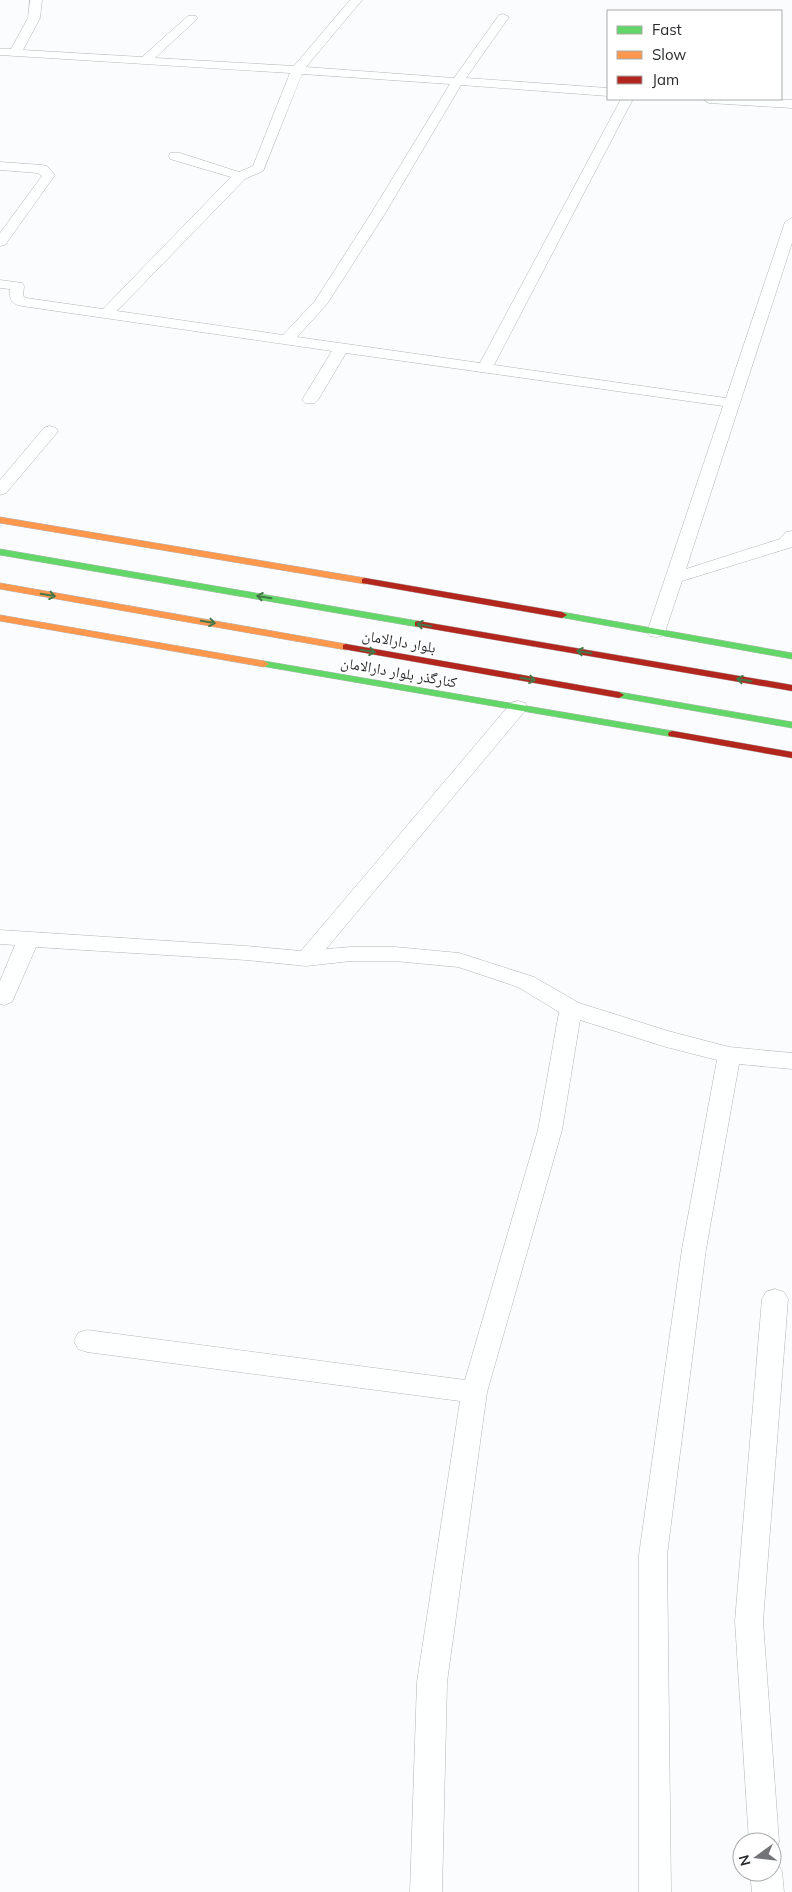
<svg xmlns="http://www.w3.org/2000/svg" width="792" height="1892" viewBox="0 0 792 1892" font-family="Mulish,'Noto Naskh Arabic',sans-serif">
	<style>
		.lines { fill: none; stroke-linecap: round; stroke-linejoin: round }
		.street-casing { stroke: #b3b4b6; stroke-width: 1 }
		.fast-casing { stroke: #b3b4b6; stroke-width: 1 }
		.slow-casing { stroke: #b3b4b6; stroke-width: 1 }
		.jam-casing { stroke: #b3b4b6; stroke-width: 1 }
		.street { fill: #feffff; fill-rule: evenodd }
		.fast { fill: #63d668; fill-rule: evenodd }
		.slow { fill: #ff974d; fill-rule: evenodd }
		.jam { fill: #b3261e; fill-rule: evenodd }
		.oneway { stroke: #437848 }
		.labels { text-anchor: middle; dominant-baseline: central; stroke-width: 4; stroke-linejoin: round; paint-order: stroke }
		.street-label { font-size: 15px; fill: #292b2e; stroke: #fff }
	</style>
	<rect width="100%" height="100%" fill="#fbfcfe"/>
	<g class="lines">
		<g class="street-casing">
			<path id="street" d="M30,0H42L40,18L23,50L142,57L188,16H196L198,18L196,20L155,58L294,66L350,0H362L306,67L454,78L499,15L503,14L509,17L466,78L608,88V96L461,85L386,212L327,304L297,337L480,363L621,99H633L494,365L726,398L785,222L792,218V243L686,569L780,539L786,532L792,531V547L682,581L665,632L662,636L656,637L650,636L647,632L723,406L346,353L318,400L315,403H305L302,400L332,351L22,306C12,304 9,300 10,289L0,288V280L22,283L24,286L23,296L26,298L103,309L231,177L170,159L169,156L170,153H180L239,172L253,166L290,73L0,55V49H11L28,18ZM302,74L450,84L372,212L315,301L283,335L117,311L245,179L263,171Z
				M703,99L792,100V108L709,103Z
				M0,162L42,165L47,166L55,175L5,245L0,246V233L42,176L38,173L0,170Z
				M50,426L56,428L58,431L56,434L6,493L0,495V480L44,428Z
				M518,701L525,703L527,707L525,711L326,949L351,947H395L459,953L534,977L579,1003L668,1031L729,1047L792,1053V1069L739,1064L706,1249L667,1555L671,1892H639V1555L682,1249L717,1060L666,1047L580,1020L562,1130L487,1392L447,1682L442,1892H410L417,1682L460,1401L87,1352L78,1349L74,1341L78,1333L87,1330L465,1380L538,1130L559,1012L518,987L458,967L395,961H351L306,966L246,960L36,947L12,1002L4,1005L0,1004V981L15,945L0,944V930L246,946L301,951L511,703Z
				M775,1289L784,1292L788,1299L763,1621L779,1842L775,1853L772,1854V1842H749L735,1621L762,1299L766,1292Z
				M772,1859L777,1861L782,1872L784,1892H752L750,1872H772Z"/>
		</g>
		<g class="fast-casing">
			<path id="fast" d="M0,549L418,621L423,624L418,627L0,555Z
				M562,612L792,653V659L559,617L557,615Z
				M264,661L673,731L678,734L673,737L261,666L259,664Z
				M619,692L792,722V728L616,697L614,695L616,693Z"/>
		</g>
		<g class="slow-casing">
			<path id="slow" d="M0,517L365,578L370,581L365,584L0,523Z
				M0,583L346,644L351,647L346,650L0,589Z
				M0,615L264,661L269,664L264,667L0,621Z"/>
		</g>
		<g class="jam-casing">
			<path id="jam" d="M365,578L562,612L567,615L562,618L362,583V579Z
				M418,621L792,685V691L415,626V622Z
				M346,644L619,692L624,695L619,698L343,649V645Z
				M673,731L792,752V758L669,736L668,734L669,732Z"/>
		</g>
		<use href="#street" class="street"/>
		<use href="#fast" class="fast"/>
		<use href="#slow" class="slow"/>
		<use href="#jam" class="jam"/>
	</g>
	<defs><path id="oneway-shaft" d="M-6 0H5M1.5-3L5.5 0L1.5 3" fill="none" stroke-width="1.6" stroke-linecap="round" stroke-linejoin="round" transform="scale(1.25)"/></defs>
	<g class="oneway">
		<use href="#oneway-shaft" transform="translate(48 595) rotate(10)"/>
		<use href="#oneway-shaft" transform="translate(264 597) rotate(-170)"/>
		<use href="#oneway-shaft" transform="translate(208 622) rotate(10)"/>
		<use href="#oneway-shaft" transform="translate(424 625) rotate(-170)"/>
		<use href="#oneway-shaft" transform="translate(368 651) rotate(10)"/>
		<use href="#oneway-shaft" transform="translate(584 652) rotate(-170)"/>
		<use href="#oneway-shaft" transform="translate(528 679) rotate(10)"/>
		<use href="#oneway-shaft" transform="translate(744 680) rotate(-170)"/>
	</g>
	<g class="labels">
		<g class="street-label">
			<text transform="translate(399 641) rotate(10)">بلوار دارالامان</text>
			<text transform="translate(399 672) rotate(10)">کنارگذر بلوار دارالامان</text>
		</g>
	</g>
	<rect x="607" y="10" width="175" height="90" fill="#ffffff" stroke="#a9aaab"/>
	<rect x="617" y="26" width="25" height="8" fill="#63d668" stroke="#a9aaab"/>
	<text x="652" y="35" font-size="15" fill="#292b2e">Fast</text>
	<rect x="617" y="51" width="25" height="8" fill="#ff974d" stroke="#a9aaab"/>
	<text x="652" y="60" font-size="15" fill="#292b2e">Slow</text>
	<rect x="617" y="76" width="25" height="8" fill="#b3261e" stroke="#a9aaab"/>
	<text x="652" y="85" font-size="15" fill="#292b2e">Jam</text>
	<g transform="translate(757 1857) rotate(255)"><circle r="24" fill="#ffffff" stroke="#a9aaab"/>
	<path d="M0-4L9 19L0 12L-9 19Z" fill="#727477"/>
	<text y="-8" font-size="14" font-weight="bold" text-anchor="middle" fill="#292b2e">N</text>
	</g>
</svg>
